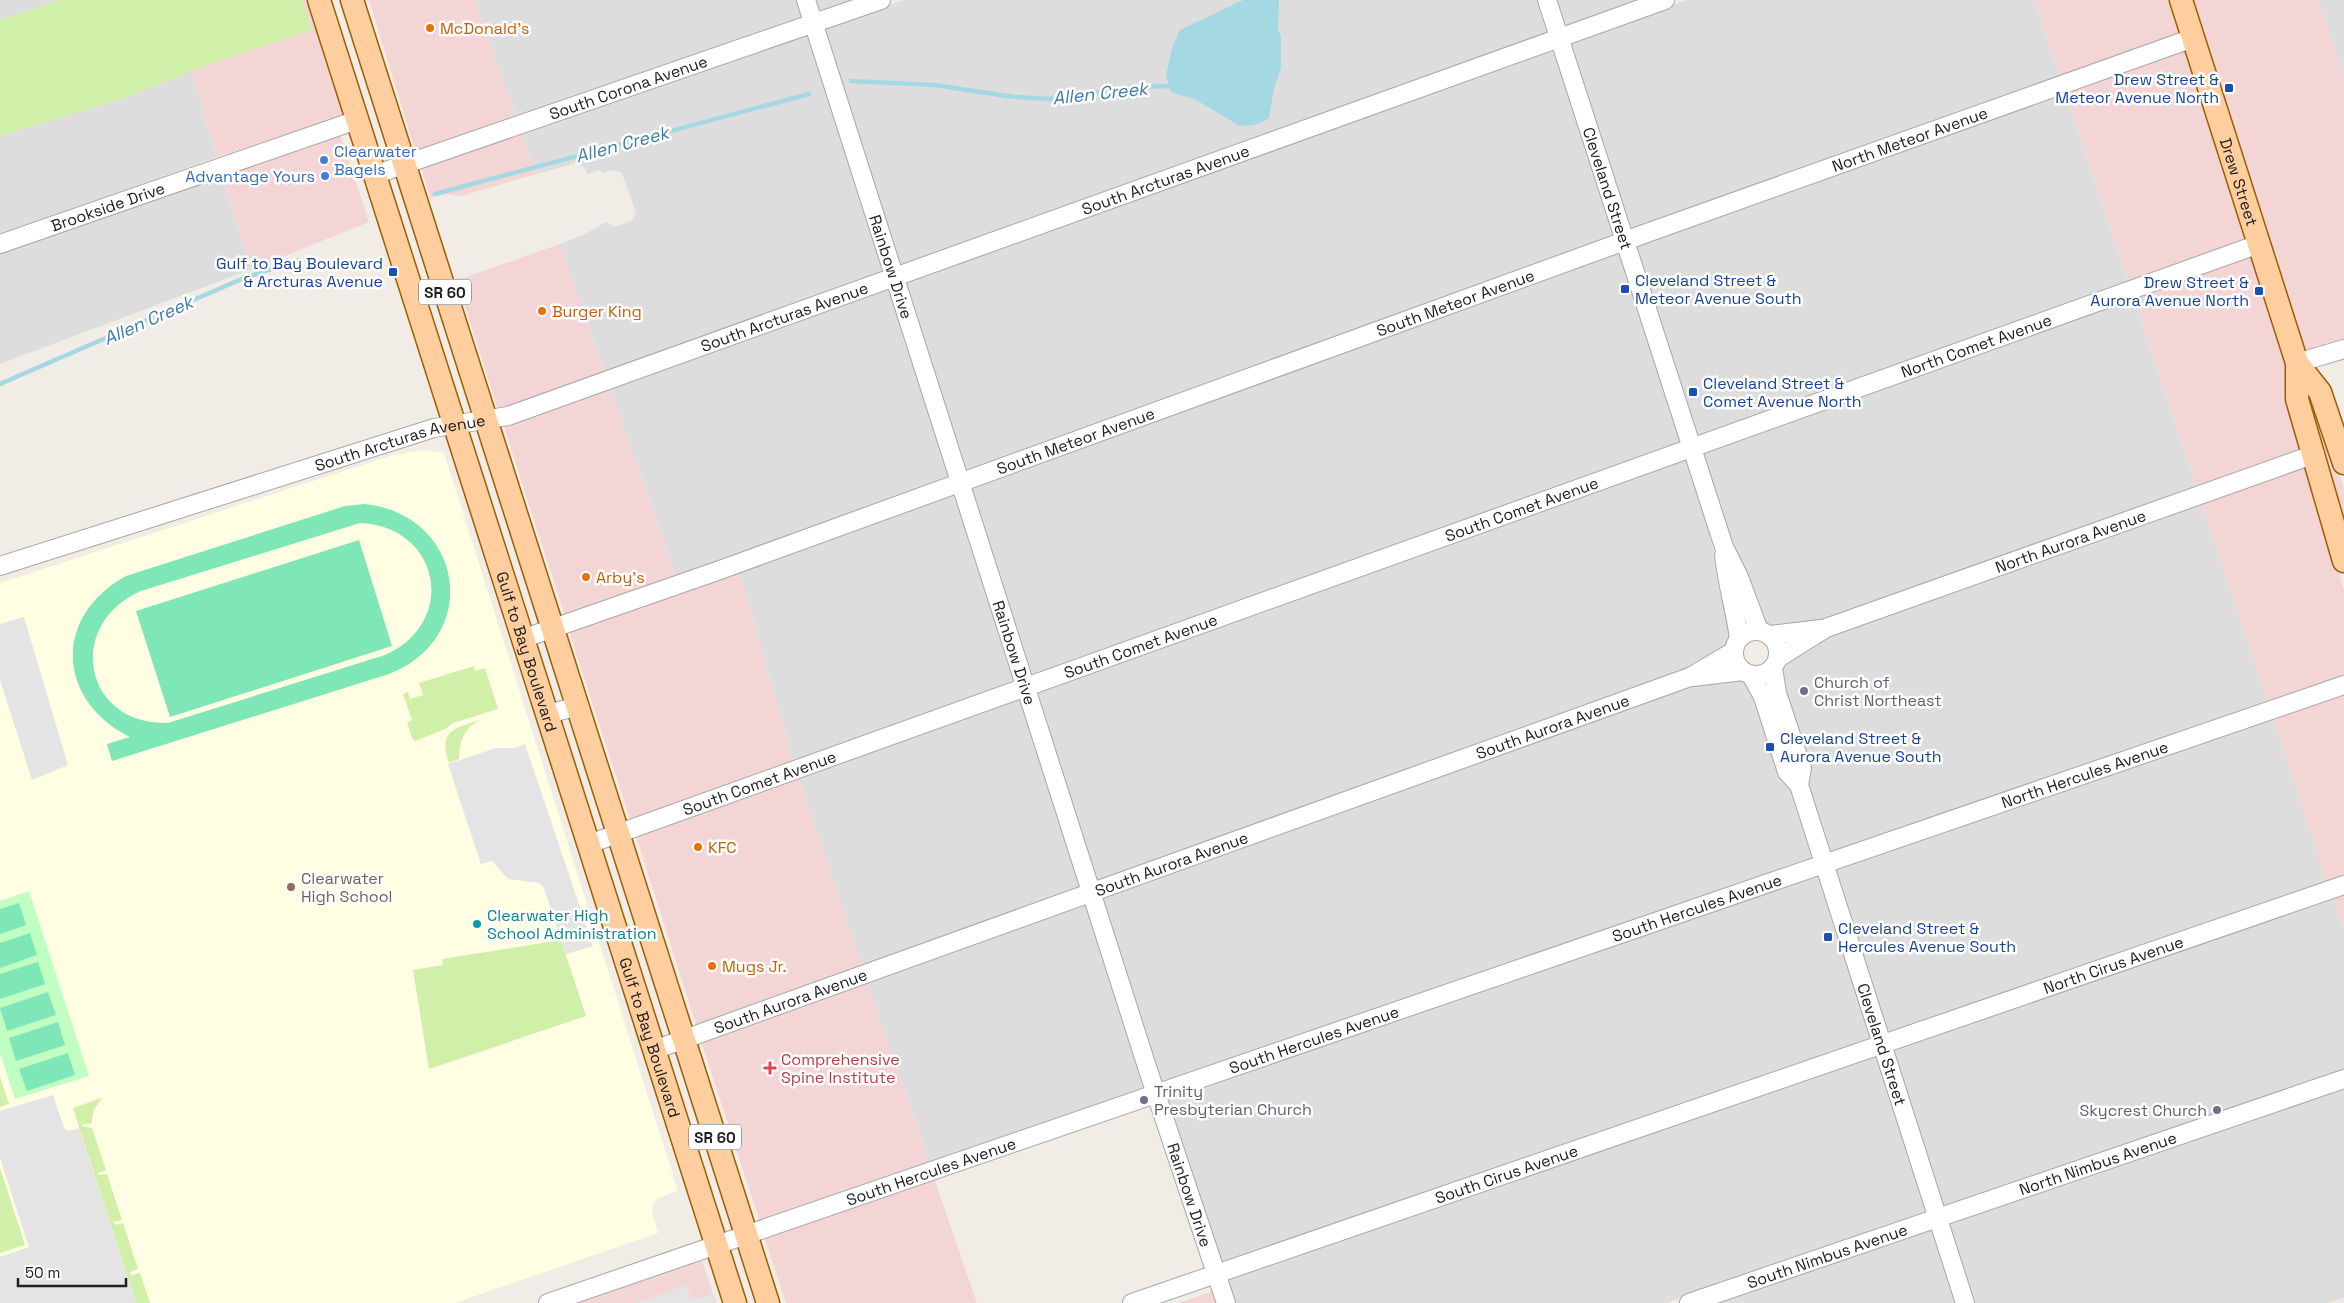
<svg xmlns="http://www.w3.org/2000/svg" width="2344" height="1303" viewBox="0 0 2344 1303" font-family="'Space Grotesk',sans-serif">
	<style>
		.residential { fill: #dedddd }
		.commercial { fill: #f3d5d6 }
		.education { fill: #fffde2 }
		.grass { fill: #d0efa9 }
		.park { fill: #c1fec2 }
		.pitch { fill: #7fe6b7; fill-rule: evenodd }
		.parking { fill: #e4e4e4 }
		.water { fill: #a4d8e2 }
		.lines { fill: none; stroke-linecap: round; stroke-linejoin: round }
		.stream { stroke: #a4d8e2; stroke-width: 4.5 }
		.minor-casing { stroke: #a7a7a7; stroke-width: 20 }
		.major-casing { stroke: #9d5e00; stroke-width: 25 }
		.minor { stroke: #fff; stroke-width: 18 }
		.major { stroke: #ffce9e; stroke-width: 22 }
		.food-dot { fill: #e8710a; stroke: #fff; stroke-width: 2 }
		.transit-dot { fill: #1a4fb4; stroke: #fff; stroke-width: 2 }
		.shop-dot { fill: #3f7fe0; stroke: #fff; stroke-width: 2 }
		.worship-dot { fill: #6b7280; stroke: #fff; stroke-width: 2 }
		.education-dot { fill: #8d6e63; stroke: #fff; stroke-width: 2 }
		.culture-dot { fill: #0f9aa8; stroke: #fff; stroke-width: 2 }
		.health-dot { fill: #e0444e; stroke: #fff; stroke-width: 2 }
		.labels { text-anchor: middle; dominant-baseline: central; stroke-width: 5; stroke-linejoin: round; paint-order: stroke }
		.shield { fill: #fff; stroke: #636363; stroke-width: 1 }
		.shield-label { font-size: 15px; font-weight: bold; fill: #202020 }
		.food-label { font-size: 16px; fill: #c56008; stroke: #fff; text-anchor: start }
		.transit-label { font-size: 16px; fill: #164399; stroke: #fff; text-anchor: start }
		.street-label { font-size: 16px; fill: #202020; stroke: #fff }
		.shop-label { font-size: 16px; fill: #366cbe; stroke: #fff; text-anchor: start }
		.worship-label { font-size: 16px; fill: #5b616d; stroke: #fff; text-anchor: start }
		.education-label { font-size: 16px; fill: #785e54; stroke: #fff; text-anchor: start }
		.culture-label { font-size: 16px; fill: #0d838f; stroke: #fff; text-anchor: start }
		.health-label { font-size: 16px; fill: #be3a42; stroke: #fff; text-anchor: start }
		.water-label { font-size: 18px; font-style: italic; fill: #3f7ba8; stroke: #fff }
	</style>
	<rect width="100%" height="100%" fill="#f1ede6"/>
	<path class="residential" d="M0,0H60L0,20Z
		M475,0H797L803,19L516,118Z
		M815,0H858L819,13Z
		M904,0H1538L1549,34L900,268L824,27Z
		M1556,0H1643L1565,28Z
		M1687,0H2035L2061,78L1632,231L1569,42Z
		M2319,0H2344V78Z
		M808,33L885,273L605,374L560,244L585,234L606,222L615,227L631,221L636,213L622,173L613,170L604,173L598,170L587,174L585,168L577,163L536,174L521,132Z
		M1554,48L1616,236L966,472L905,282Z
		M191,71L217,157L0,235V136L127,97Z
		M2066,92L2129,283L1697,437L1636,245Z
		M222,177L252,269L0,364V253L8,247Z
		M1620,250L1682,443L1032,678L971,486Z
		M889,288L951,478L676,578L610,388Z
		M2134,297L2197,488L1824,621L1772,627L1765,623L1728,537L1702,451Z
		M1686,457L1712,542L1718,584L1727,613L1731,636L1727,647L1687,669L1098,884L1037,692Z
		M955,492L1017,684L794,763L739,570Z
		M2201,502L2268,703L1830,854L1808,782L1785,691L1782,670L1785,663L1829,636Z
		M1741,679L1745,681L1755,700L1791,788L1814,860L1161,1084L1102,898L1687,686Z
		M1021,698L1082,889L863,968L798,777Z
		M2273,717L2327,883L1887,1034L1834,868Z
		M1818,874L1871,1040L1222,1264L1166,1098Z
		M2332,897L2344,928V1071L1943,1207L1891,1048Z
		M1086,904L1146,1089L930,1164L867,982Z
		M1876,1054L1927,1213L1666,1303H1235L1227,1278Z
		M2344,1087V1298L2327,1303H1974L1947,1221Z
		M1932,1227L1956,1303H1712Z"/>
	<path class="commercial" d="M60,0H307L344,116L217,157L191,71L127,97L0,136V20Z
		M369,0H475L516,118L416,153Z
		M2035,0H2173L2183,34L2061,78Z
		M2190,0H2319L2344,78V341L2303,354Z
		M2188,48L2249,240L2129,283L2066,92Z
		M521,132L536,174L462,196L441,194L433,196L431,200L421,167Z
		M340,134L369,222L252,269L222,177Z
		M560,244L605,374L498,410L456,277L460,279Z
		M2253,254L2288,361L2304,449L2197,488L2134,297Z
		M2305,387L2313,396L2344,489V529Z
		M610,388L676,578L565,616L503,424Z
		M2309,463L2344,591V678L2268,703L2201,502Z
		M739,570L794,763L631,822L569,631Z
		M2344,693V877L2327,883L2273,717Z
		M798,777L863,968L697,1027L636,836Z
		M2344,893V928L2332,897Z
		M867,982L930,1164L760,1222L701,1041Z
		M934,1178L977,1303H786L764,1236Z
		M701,1258L716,1303H572Z
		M1214,1291L1217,1303H1178Z"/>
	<path class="education" d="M423,450L444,453L678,1191L658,1198L653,1205L652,1213L658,1233L455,1303H0V583L393,455Z"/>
	<path class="grass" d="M60,0H302L312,30L191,71L127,97L0,136V20Z
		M474,666L475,671L485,668L498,709L453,723L445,729L415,741L412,738L407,722L412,720L403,694L408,692L410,699L423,695L419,683Z
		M480,720C463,729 460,741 459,759L449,763C438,732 453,728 480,720Z
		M561,940L586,1016L429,1069L413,970L443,965L442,959Z
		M0,1077L9,1104L0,1107Z
		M102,1098L94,1110L91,1124H82V1126L92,1128L106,1170L98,1173V1175L107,1174L122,1220L114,1222L115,1225L123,1223L138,1269L130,1272L131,1275L140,1273L150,1303H136L73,1108Z
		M0,1168L25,1245L0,1253Z"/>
	<path class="park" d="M29,891L89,1076L15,1099L0,1053V901Z"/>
	<path class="pitch" d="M365,504C464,515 483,637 389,674L112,761L107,744L130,737C56,700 53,616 126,576L345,506ZM360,523C440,526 459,622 385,655L168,723C84,726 64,625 141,591Z
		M359,540L392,646L170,717L136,611Z
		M19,903L26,925L0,934V909Z
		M30,933L37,955L0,968V943Z
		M38,962L45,984L0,999V974Z
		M48,992L56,1015L7,1031L0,1008Z
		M58,1022L65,1045L16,1061L9,1038Z
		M68,1053L75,1075L27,1091L19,1069Z"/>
	<path class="parking" d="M24,617L68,765L32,780L0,680V624Z
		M525,744L593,946L566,954L544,888L539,883L508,879L492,861L481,864L448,764L496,748H515Z
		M53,1095L64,1128L69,1131L79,1128L136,1303H0V1257L29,1247L0,1158V1111Z
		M687,1285L690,1297L700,1298L712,1294L715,1303H636Z"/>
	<path class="water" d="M1243,0H1279L1278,29L1281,36V68L1274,88L1269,118C1259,125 1250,127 1238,125L1196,100L1171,92L1166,76L1172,48L1180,30Z"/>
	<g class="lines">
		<path class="stream" d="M851,81L934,85L1014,97L1049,99L1140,87L1170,86
			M435,194L809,94
			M0,384L244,278L299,260"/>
		<g class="minor-casing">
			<g id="minor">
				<path id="s1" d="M806,0L1148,1070L1226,1303"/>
				<path id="s2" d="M1547,0L1724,547L1739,577L1759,631"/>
				<path id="s3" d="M374,175L881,0"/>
				<path id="s4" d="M0,244L357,120"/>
				<path d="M2297,363L2344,349"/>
				<path d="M1724,555C1727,583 1735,610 1739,638"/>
				<path id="s5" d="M0,566L434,428L508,416L1665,0"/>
				<circle cx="1756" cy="653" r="22"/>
				<path d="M1770,635L1821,629"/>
				<path id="s6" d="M522,639L720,570L1644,234L2193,38"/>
				<path id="s7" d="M1778,658L1826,628L2315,454"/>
				<path id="s8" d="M1773,668L1777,693L1802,768L1799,785L1965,1303"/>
				<path d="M1751,675L1763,697L1787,772L1799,785"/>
				<path d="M1693,677L1743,671"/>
				<path d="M548,714L578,706"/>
				<path id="s9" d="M589,844L2259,244"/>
				<path id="s10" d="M654,1050L1690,677L1734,651"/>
				<path id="s11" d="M548,1303L2344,685"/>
				<path id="s12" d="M1132,1303L2344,885"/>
				<path id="s13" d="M1689,1303L2344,1079"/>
			</g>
		</g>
		<g class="major-casing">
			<g id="major">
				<path id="s14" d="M319,0L735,1303"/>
				<path d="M352,0L768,1303"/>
				<path id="s15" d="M2181,0L2297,363V399L2344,561"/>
				<path d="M2297,363L2320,392L2344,463"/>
			</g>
		</g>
		<use href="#minor" class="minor"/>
		<use href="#major" class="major"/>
	</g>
	<g class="food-dot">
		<circle cx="430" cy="28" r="5"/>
		<circle cx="542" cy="311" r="5"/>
		<circle cx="586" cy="577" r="5"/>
		<circle cx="698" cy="847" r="5"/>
		<circle cx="712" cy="966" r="5"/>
	</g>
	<g class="transit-dot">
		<rect x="2224" y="83" width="10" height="10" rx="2.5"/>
		<rect x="388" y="267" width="10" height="10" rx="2.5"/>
		<rect x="1620" y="284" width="10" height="10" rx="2.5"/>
		<rect x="2254" y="286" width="10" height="10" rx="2.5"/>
		<rect x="1688" y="387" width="10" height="10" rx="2.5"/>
		<rect x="1765" y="742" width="10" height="10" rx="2.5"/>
		<rect x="1823" y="932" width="10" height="10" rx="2.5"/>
	</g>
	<g class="shop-dot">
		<circle cx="324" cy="160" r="5"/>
		<circle cx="325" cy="176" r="5"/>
	</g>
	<g class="worship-dot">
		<circle cx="1804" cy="691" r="5"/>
		<circle cx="1144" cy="1100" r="5"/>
		<circle cx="2217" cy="1110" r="5"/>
	</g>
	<circle class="education-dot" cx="291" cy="887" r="5"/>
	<circle class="culture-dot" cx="477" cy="924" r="5"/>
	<path class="health-dot" d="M767.5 1060.5h5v5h5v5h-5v5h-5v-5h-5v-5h5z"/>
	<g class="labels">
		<g class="shield">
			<rect x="419" y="279.5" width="52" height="25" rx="4"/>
			<rect x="689" y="1124.5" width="52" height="25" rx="4"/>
		</g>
		<g class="shield-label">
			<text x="445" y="292">SR 60</text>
			<text x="715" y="1137">SR 60</text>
		</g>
		<g class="food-label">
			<text x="440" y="28">McDonald's</text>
			<text x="552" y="311">Burger King</text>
			<text x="596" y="577">Arby's</text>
			<text x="708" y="847">KFC</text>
			<text x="722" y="966">Mugs Jr.</text>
		</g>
		<g class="transit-label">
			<text x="2219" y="79" text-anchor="end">Drew Street &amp;<tspan x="2219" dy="18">Meteor Avenue North</tspan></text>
			<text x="383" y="263" text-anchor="end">Gulf to Bay Boulevard<tspan x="383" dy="18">&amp; Arcturas Avenue</tspan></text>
			<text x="1635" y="280">Cleveland Street &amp;<tspan x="1635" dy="18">Meteor Avenue South</tspan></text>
			<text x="2249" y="282" text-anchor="end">Drew Street &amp;<tspan x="2249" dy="18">Aurora Avenue North</tspan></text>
			<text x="1703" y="383">Cleveland Street &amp;<tspan x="1703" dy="18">Comet Avenue North</tspan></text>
			<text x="1780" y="738">Cleveland Street &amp;<tspan x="1780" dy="18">Aurora Avenue South</tspan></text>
			<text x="1838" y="928">Cleveland Street &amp;<tspan x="1838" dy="18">Hercules Avenue South</tspan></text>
		</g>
		<g class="street-label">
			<text stroke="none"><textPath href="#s3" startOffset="269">South Corona Avenue</textPath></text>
			<text stroke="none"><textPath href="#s6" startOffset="1475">North Meteor Avenue</textPath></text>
			<text stroke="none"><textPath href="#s5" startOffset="1229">South Arcturas Avenue</textPath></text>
			<text stroke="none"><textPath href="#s15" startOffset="191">Drew Street</textPath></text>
			<text stroke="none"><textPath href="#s2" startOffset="198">Cleveland Street</textPath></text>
			<text stroke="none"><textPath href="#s4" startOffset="114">Brookside Drive</textPath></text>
			<text stroke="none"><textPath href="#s1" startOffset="280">Rainbow Drive</textPath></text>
			<text stroke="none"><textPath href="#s6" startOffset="992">South Meteor Avenue</textPath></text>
			<text stroke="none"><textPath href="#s5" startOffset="824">South Arcturas Avenue</textPath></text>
			<text stroke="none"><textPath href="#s9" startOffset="1474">North Comet Avenue</textPath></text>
			<text stroke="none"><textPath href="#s6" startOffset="588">South Meteor Avenue</textPath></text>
			<text stroke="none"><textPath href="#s5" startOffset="419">South Arcturas Avenue</textPath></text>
			<text stroke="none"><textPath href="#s9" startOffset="991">South Comet Avenue</textPath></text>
			<text stroke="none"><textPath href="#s7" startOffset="316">North Aurora Avenue</textPath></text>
			<text stroke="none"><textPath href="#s9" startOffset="586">South Comet Avenue</textPath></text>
			<text stroke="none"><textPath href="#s14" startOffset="684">Gulf to Bay Boulevard</textPath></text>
			<text stroke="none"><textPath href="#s1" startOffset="685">Rainbow Drive</textPath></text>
			<text stroke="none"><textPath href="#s10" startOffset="955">South Aurora Avenue</textPath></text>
			<text stroke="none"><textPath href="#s11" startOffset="1625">North Hercules Avenue</textPath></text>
			<text stroke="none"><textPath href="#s9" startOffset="181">South Comet Avenue</textPath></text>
			<text stroke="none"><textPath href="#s10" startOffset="550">South Aurora Avenue</textPath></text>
			<text stroke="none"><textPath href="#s11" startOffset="1215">South Hercules Avenue</textPath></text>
			<text stroke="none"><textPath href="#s12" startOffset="1038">North Cirus Avenue</textPath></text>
			<text stroke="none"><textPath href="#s10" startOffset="145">South Aurora Avenue</textPath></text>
			<text stroke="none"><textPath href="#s14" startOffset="1089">Gulf to Bay Boulevard</textPath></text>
			<text stroke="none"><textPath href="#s11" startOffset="810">South Hercules Avenue</textPath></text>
			<text stroke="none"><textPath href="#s8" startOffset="394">Cleveland Street</textPath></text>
			<text stroke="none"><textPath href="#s13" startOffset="432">North Nimbus Avenue</textPath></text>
			<text stroke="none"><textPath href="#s11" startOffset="405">South Hercules Avenue</textPath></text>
			<text stroke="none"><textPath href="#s12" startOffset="396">South Cirus Avenue</textPath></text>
			<text stroke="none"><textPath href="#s1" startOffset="1255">Rainbow Drive</textPath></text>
			<text stroke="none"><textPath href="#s13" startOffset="146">South Nimbus Avenue</textPath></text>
		</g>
		<g class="shop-label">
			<text x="334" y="151">Clearwater<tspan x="334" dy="18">Bagels</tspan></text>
			<text x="315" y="176" text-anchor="end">Advantage Yours</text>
		</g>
		<g class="worship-label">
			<text x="1814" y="682">Church of<tspan x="1814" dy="18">Christ Northeast</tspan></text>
			<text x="1154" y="1091">Trinity<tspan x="1154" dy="18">Presbyterian Church</tspan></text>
			<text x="2207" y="1110" text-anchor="end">Skycrest Church</text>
		</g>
		<g class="education-label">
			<text x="301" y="878">Clearwater<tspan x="301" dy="18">High School</tspan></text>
		</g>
		<g class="culture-label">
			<text x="487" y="915">Clearwater High<tspan x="487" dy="18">School Administration</tspan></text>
		</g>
		<g class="health-label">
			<text x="781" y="1059">Comprehensive<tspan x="781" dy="18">Spine Institute</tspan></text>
		</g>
		<g class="water-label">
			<text transform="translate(1100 93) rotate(-6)">Allen Creek</text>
			<text transform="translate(622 144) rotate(-15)">Allen Creek</text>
			<text transform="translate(148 320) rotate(-24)">Allen Creek</text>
		</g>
	</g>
	<path d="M18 1278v8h108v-8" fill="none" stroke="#202020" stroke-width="2.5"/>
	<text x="25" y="1278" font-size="15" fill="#202020" stroke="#ffffff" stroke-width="4" paint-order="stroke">50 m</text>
</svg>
